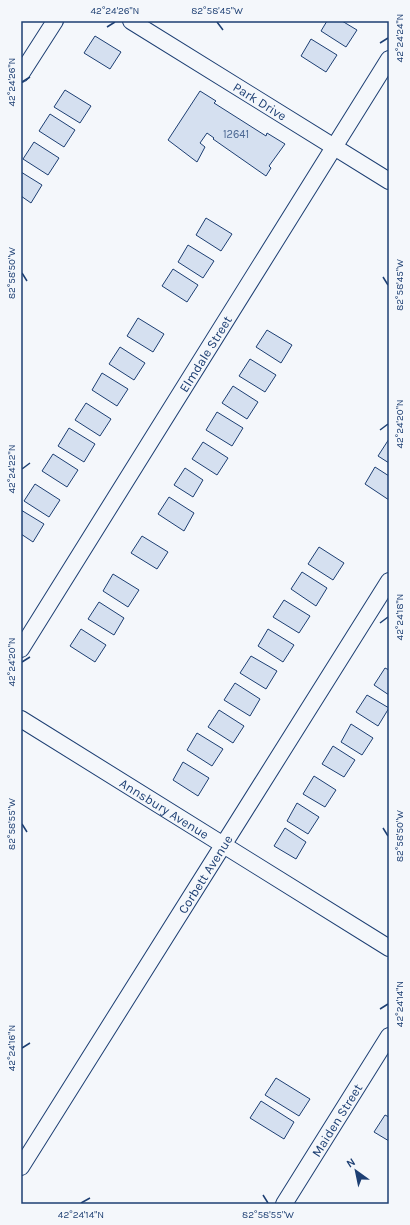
<svg xmlns="http://www.w3.org/2000/svg" width="410" height="1225" viewBox="0 0 410 1225" font-family="Karla,sans-serif">
	<style>
		.building { fill: #d5e0f0; stroke: #1d3f73 }
		.lines { fill: none; stroke-linecap: round; stroke-linejoin: round }
		.street-casing { stroke: #1d3f73; stroke-width: 18 }
		.street { stroke: #f4f7fb; stroke-width: 16 }
		.ticks { fill: none; stroke: #1d3f73; stroke-width: 1.5 }
		.labels { text-anchor: middle; dominant-baseline: central; stroke-width: 3; stroke-linejoin: round; paint-order: stroke }
		.number-label { font-size: 11px; fill: #4b6792 }
		.street-label { font-size: 13px; fill: #1d3f73; stroke: #f4f7fb }
		.neatline { fill: none; stroke: #1d3f73; stroke-width: 1.5 }
		.ticks-label { font-size: 10px; text-anchor: middle; fill: #1d3f73 }
	</style>
	<rect width="100%" height="100%" fill="#f4f7fb"/>
	<path class="building" d="M327,21H342L357,30L346,47L321,31Z
		M95,36L121,52L110,69L84,53Z
		M311,39L337,55L326,72L301,56Z
		M65,90L91,106L80,123L54,107Z
		M200,91L216,101L214,103L266,136L267,133L285,144L269,166L271,168L266,176L213,139L214,138L207,133L200,143L205,147L197,162L168,140Z
		M50,114L75,130L64,147L39,131Z
		M34,142L59,158L48,175L23,159Z
		M21,172L42,185L31,203L21,196Z
		M206,218L232,234L221,251L196,235Z
		M188,245L214,261L203,278L178,262Z
		M173,269L198,285L187,302L162,286Z
		M138,318L164,334L153,352L127,336Z
		M267,330L292,345L281,363L256,347Z
		M120,347L145,363L134,380L109,364Z
		M250,359L276,375L265,392L239,376Z
		M102,373L128,389L117,406L92,390Z
		M233,386L258,402L247,419L222,403Z
		M86,403L111,419L100,436L75,420Z
		M217,412L243,428L232,446L206,430Z
		M69,428L95,444L84,462L58,446Z
		M389,439V463L378,456Z
		M203,442L228,458L217,475L192,459Z
		M53,454L78,470L67,487L42,471Z
		M375,467L389,476V500L365,484Z
		M185,468L203,480L193,497L174,485Z
		M35,484L60,500L49,517L24,501Z
		M169,497L194,513L184,531L158,514Z
		M21,510L44,524L33,542L21,534Z
		M142,536L168,552L157,569L131,553Z
		M319,547L344,563L333,580L308,564Z
		M302,572L327,588L316,606L291,589Z
		M113,574L139,590L128,607L103,591Z
		M284,600L310,616L299,633L273,617Z
		M99,602L124,618L114,635L88,619Z
		M81,629L106,645L95,662L70,646Z
		M268,629L294,645L283,662L258,646Z
		M251,656L277,671L266,689L240,673Z
		M385,668L389,670V695L374,685Z
		M235,683L260,699L250,716L224,700Z
		M367,695L389,708L378,726L356,712Z
		M219,710L244,726L233,743L208,727Z
		M351,724L373,738L362,755L341,742Z
		M197,733L223,749L212,766L187,750Z
		M333,746L355,760L344,777L322,764Z
		M183,762L209,778L198,796L173,780Z
		M314,776L336,790L325,807L303,794Z
		M297,803L319,817L308,834L287,821Z
		M285,828L306,842L296,859L274,846Z
		M276,1078L310,1099L299,1116L265,1095Z
		M261,1101L294,1122L284,1139L250,1118Z
		M385,1115L389,1117V1141L374,1132Z"/>
	<g class="lines">
		<g class="street-casing">
			<g id="street">
				<path id="s1" d="M131,21L389,181"/>
				<path d="M21,74L55,21"/>
				<path id="s2" d="M21,649L389,59"/>
				<path id="s3" d="M21,719L389,948"/>
				<path id="s4" d="M21,1167L389,581"/>
				<path id="s5" d="M284,1204L389,1036"/>
			</g>
		</g>
		<use href="#street" class="street"/>
	</g>
	<path class="ticks" d="M217,22L223,30M107,27L115,22M380,43L388,38M22,82L30,77M22,273L27,281M383,277L388,285M380,430L388,424M22,469L30,463M380,623L388,617M22,662L30,657M22,824L27,832M383,828L388,836M380,1009L388,1004M22,1048L30,1043M263,1195L268,1203M81,1203L90,1198"/>
	<g class="labels">
		<g class="number-label">
			<text x="236" y="134">12641</text>
		</g>
		<g class="street-label">
			<text stroke="none"><textPath href="#s1" startOffset="152">Park Drive</textPath></text>
			<text stroke="none"><textPath href="#s2" startOffset="348">Elmdale Street</textPath></text>
			<text stroke="none"><textPath href="#s3" startOffset="169">Annsbury Avenue</textPath></text>
			<text stroke="none"><textPath href="#s4" startOffset="346">Corbett Avenue</textPath></text>
			<text stroke="none"><textPath href="#s5" startOffset="99">Maiden Street</textPath></text>
		</g>
	</g>
	<rect width="410" height="1225" fill="none" stroke="#f4f7fb" stroke-width="44"/>
	<g transform="translate(356 1171) rotate(327)" stroke="#f4f7fb" stroke-width="3" paint-order="stroke">
	<path d="M0-3L7 15L0 10L-7 15Z" fill="#1d3f73"/>
	<text y="-6" font-size="11" font-weight="bold" text-anchor="middle" fill="#1d3f73">N</text>
	</g>
	<rect x="22" y="22" width="366" height="1181" class="neatline"/>
	<g class="ticks-label">
		<text x="115" y="14">42°24'26"N</text>
		<text x="217" y="14">82°58'45"W</text>
		<text transform="translate(399 38) rotate(-90)" y="4">42°24'24"N</text>
		<text transform="translate(11 82) rotate(-90)" y="4">42°24'26"N</text>
		<text transform="translate(11 273) rotate(-90)" y="4">82°58'50"W</text>
		<text transform="translate(399 285) rotate(-90)" y="4">82°58'45"W</text>
		<text transform="translate(399 424) rotate(-90)" y="4">42°24'20"N</text>
		<text transform="translate(11 469) rotate(-90)" y="4">42°24'22"N</text>
		<text transform="translate(399 617) rotate(-90)" y="4">42°24'18"N</text>
		<text transform="translate(11 662) rotate(-90)" y="4">42°24'20"N</text>
		<text transform="translate(11 824) rotate(-90)" y="4">82°58'55"W</text>
		<text transform="translate(399 836) rotate(-90)" y="4">82°58'50"W</text>
		<text transform="translate(399 1004) rotate(-90)" y="4">42°24'14"N</text>
		<text transform="translate(11 1048) rotate(-90)" y="4">42°24'16"N</text>
		<text x="81" y="1218">42°24'14"N</text>
		<text x="268" y="1218">82°58'55"W</text>
	</g>
</svg>
